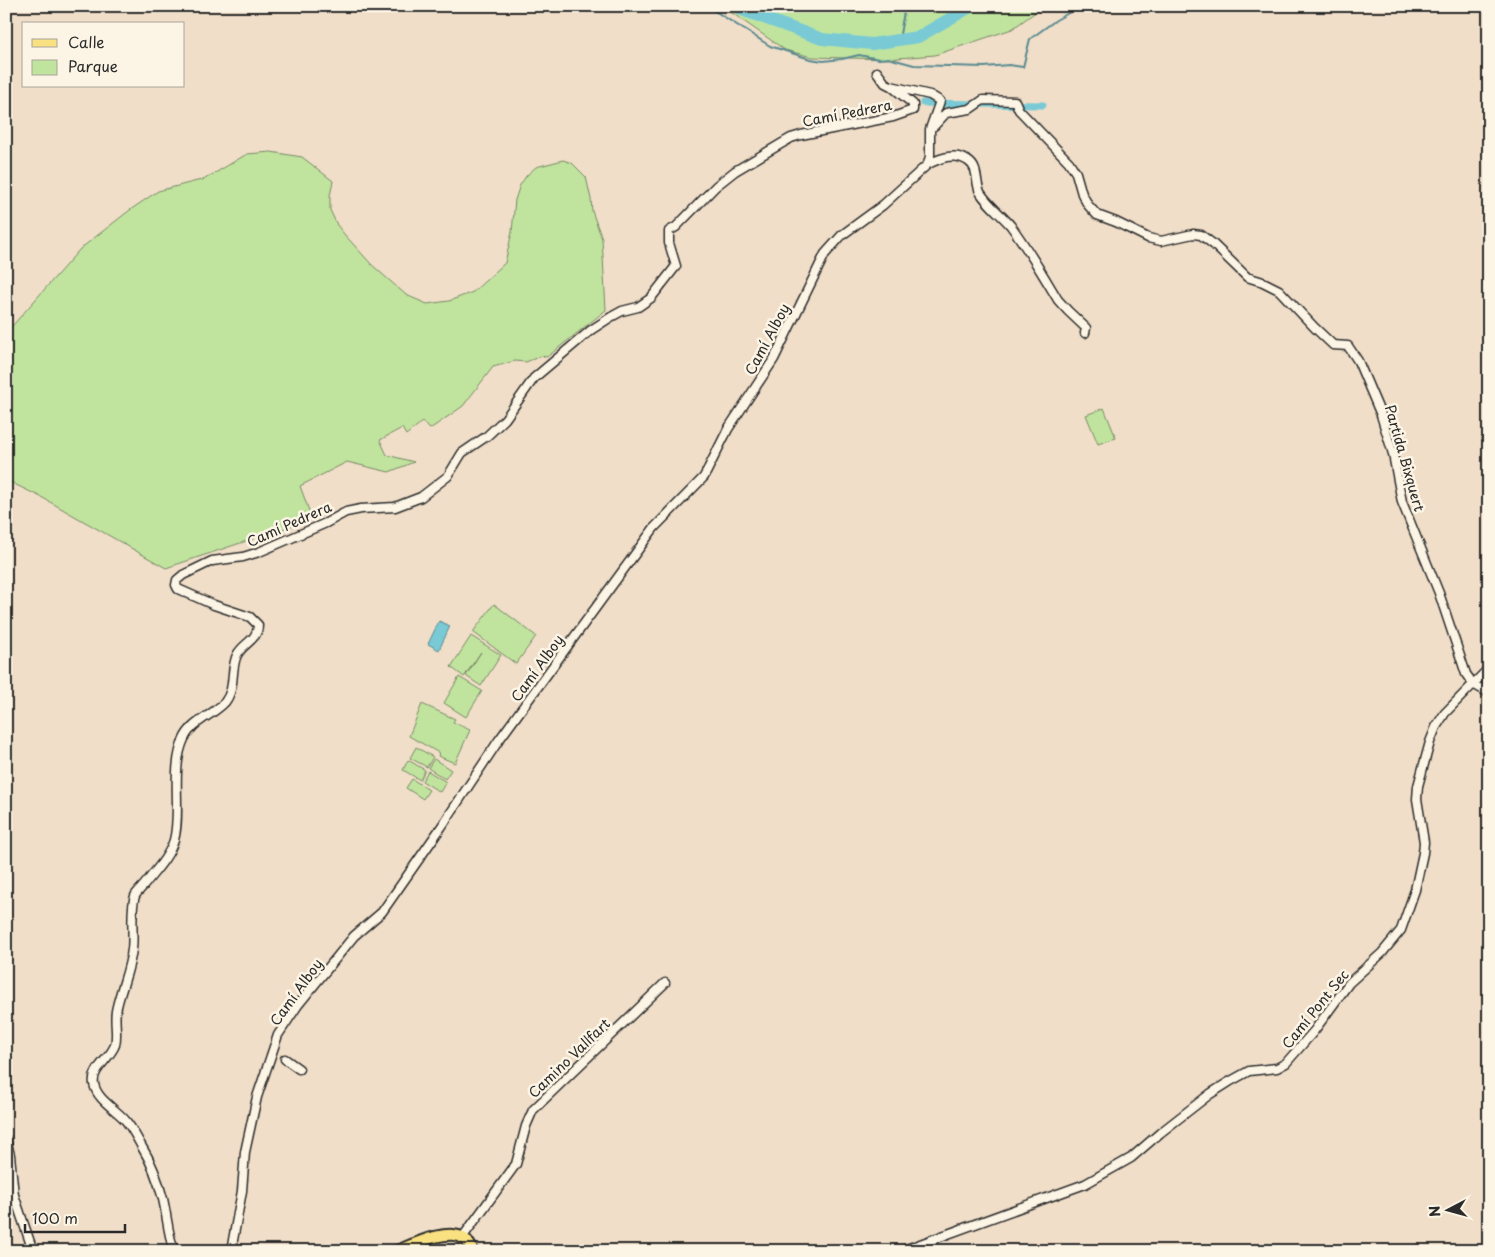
<svg xmlns="http://www.w3.org/2000/svg" width="1495" height="1257" viewBox="0 0 1495 1257" font-family="'Playpen Sans',sans-serif">
	<style>
		.green { fill: #c0e49e; stroke: #768864 }
		.water { fill: #79cad5; stroke: #5a8a91 }
		.lines { fill: none; stroke-linecap: round; stroke-linejoin: round }
		.stream { stroke: #5a8a91; stroke-width: 2 }
		.canal { stroke: #79cad5; stroke-width: 7 }
		.river { stroke: #79cad5; stroke-width: 12 }
		.minor-casing { stroke: #2b2b2b; stroke-width: 11 }
		.major-casing { stroke: #2b2b2b; stroke-width: 14 }
		.minor { stroke: #fcf5e5; stroke-width: 8 }
		.major { stroke: #f9e181; stroke-width: 10 }
		.labels { text-anchor: middle; dominant-baseline: central; stroke-width: 5; stroke-linejoin: round; paint-order: stroke }
		.street-label { font-size: 14px; fill: #2b2b2b; stroke: #fcf5e5 }
	</style>
	<rect width="100%" height="100%" fill="#f0dec8"/>
	<filter id="ink" filterUnits="userSpaceOnUse"><feTurbulence type="fractalNoise" baseFrequency=".02" numOctaves="2"/><feDisplacementMap in="SourceGraphic" scale="10" xChannelSelector="R" yChannelSelector="G"/><feConvolveMatrix kernelMatrix="1 2 1 2 8 2 1 2 1" color-interpolation-filters="sRGB"/></filter>
	<g filter="url(#ink)">
		<path class="green" d="M722,6H1046L1037,11L1012,29L935,55L886,59L812,57L785,50Z
			M271,152L302,157L333,181L330,196V210L337,225L344,234L372,265L406,295L427,304L449,301L473,292L505,263L512,232L515,200L520,185L527,175L536,167L563,160L572,163L586,177L591,199L592,211L602,239L606,310L547,357L541,356L526,362L515,361L493,367L463,406L430,429L422,422L406,435L402,428L380,440L387,455L414,462L389,472L347,462L300,486L312,519L166,568L43,498L6,480V333L80,249L130,210L158,191L205,179L247,154Z
			M1104,408L1116,438L1098,444L1086,415Z
			M494,604L536,636L516,664L473,632Z
			M471,636L501,655L481,686L466,676L481,652L464,677L451,667Z
			M459,677L482,691L466,717L444,703Z
			M422,704L455,719L453,722L470,730L455,763L438,756L439,753L409,736Z
			M416,747L433,757L427,767L410,758Z
			M434,759L451,770L445,779L428,768Z
			M408,760L425,770L420,780L403,770Z
			M428,771L446,782L440,792L422,781Z
			M412,779L429,790L423,799L406,788Z"/>
		<path class="water" d="M439,621L450,626L439,650L428,644Z"/>
		<g class="lines">
			<path class="stream" d="M707,6L770,46L810,59L823,61L842,59L859,55L879,59L888,58L914,65L984,67L1009,65L1023,67L1030,39L1056,20L1081,6
				M899,40L905,6"/>
			<path class="canal" d="M923,103L1043,105"/>
			<path class="river" d="M737,6L742,10L822,39L872,44L918,37L972,6"/>
			<g class="minor-casing">
				<path id="minor" d="M934,126L946,113L970,109L983,100L1015,101L1019,110L1069,162L1076,173L1082,194L1088,205L1097,215L1116,222L1148,238L1161,241L1193,234L1201,235L1213,244L1247,277L1263,282L1279,290L1315,328L1333,345L1348,346L1358,361L1381,415L1393,454L1402,502L1439,593L1466,674L1473,684L1489,693
					M928,164C941,158 955,152 968,161C979,168 975,181 980,192C988,205 1001,214 1011,226C1028,249 1043,275 1058,300L1068,311L1086,328L1085,333
					M285,1059L299,1069
					M6,1139L10,1155L14,1195L33,1251
					M462,1238L516,1164L526,1126L533,1110L665,983
					M174,1251C168,1234 167,1216 163,1199C158,1180 152,1163 142,1147C137,1138 132,1128 126,1121C116,1109 97,1100 94,1084C91,1069 110,1059 115,1045C118,1034 114,1022 116,1011C120,990 130,970 132,949C134,935 130,909 135,896C137,892 142,888 145,884C155,871 169,857 174,840C182,811 170,769 184,739C192,721 212,716 225,702C236,688 230,670 237,655C243,643 258,640 258,625L250,617L214,605L178,589L176,585L177,580L183,575L212,561L243,557L259,552L326,523L346,512L361,509L395,507L421,497L448,476L462,453L487,436L505,419L534,378L591,330L611,317L622,311L638,307L651,298L676,266L669,243V231L676,227L716,186L735,171L791,138L801,135L893,117L913,110V104L891,86
					M231,1251L242,1191L245,1152L257,1097L278,1035L298,1005L354,936L382,912L442,826L499,740L654,528L704,477L728,429L774,359L825,254L842,235L883,205L928,164L930,156V129L940,101L930,95L891,86L885,83L877,72
					M901,1251L1085,1184L1131,1158L1160,1133L1210,1094L1229,1082L1249,1071L1277,1068L1286,1063L1314,1031L1349,983L1382,953L1401,930L1415,890L1423,853L1424,842L1417,799L1418,786L1430,742L1436,727L1445,713L1489,668"/>
			</g>
			<g class="major-casing">
				<path id="major" d="M397,1251C414,1244 451,1226 466,1240C469,1243 471,1248 473,1251"/>
			</g>
			<use href="#minor" class="minor"/>
			<use href="#major" class="major"/>
		</g>
	</g>
	<g class="labels">
		<g class="street-label">
			<text transform="translate(847 113) rotate(-11)">Camí Pedrera</text>
			<text transform="translate(767 339) rotate(-62)">Camí Alboy</text>
			<text transform="translate(1405 458) rotate(74)">Partida Bixquert</text>
			<text transform="translate(289 524) rotate(-24)">Camí Pedrera</text>
			<text transform="translate(537 668) rotate(-54)">Camí Alboy</text>
			<text transform="translate(296 992) rotate(-54)">Camí Alboy</text>
			<text transform="translate(1315 1009) rotate(-51)">Camí Pont Sec</text>
			<text transform="translate(569 1058) rotate(-44)">Camino Vallfart</text>
		</g>
	</g>
	<rect width="1495" height="1257" fill="none" stroke="#fcf5e5" stroke-width="25"/>
	<rect x="12" y="12" width="1470" height="1232" fill="none" stroke="#2b2b2b" stroke-width="2" filter="url(#ink)"/>
	<rect x="22" y="22" width="162" height="65" fill="#fcf5e5" stroke="#a8a49b"/>
	<rect x="32" y="39" width="25" height="8" fill="#f9e181" stroke="#a8a49b"/>
	<text x="68" y="48" font-size="15" fill="#2b2b2b">Calle</text>
	<rect x="32" y="60" width="25" height="15" fill="#c0e49e" stroke="#a8a49b"/>
	<text x="68" y="72" font-size="15" fill="#2b2b2b">Parque</text>
	<g transform="translate(1448 1210) rotate(264)" stroke="#fcf5e5" stroke-width="4" paint-order="stroke">
	<path d="M0-4L9 19L0 12L-9 19Z" fill="#2b2b2b"/>
	<text y="-8" font-size="14" font-weight="bold" text-anchor="middle" fill="#2b2b2b">N</text>
	</g>
	<path d="M25 1224v8h100v-8" fill="none" stroke="#2b2b2b" stroke-width="2.5"/>
	<text x="32" y="1224" font-size="15" fill="#2b2b2b" stroke="#fcf5e5" stroke-width="4" paint-order="stroke">100 m</text>
</svg>
